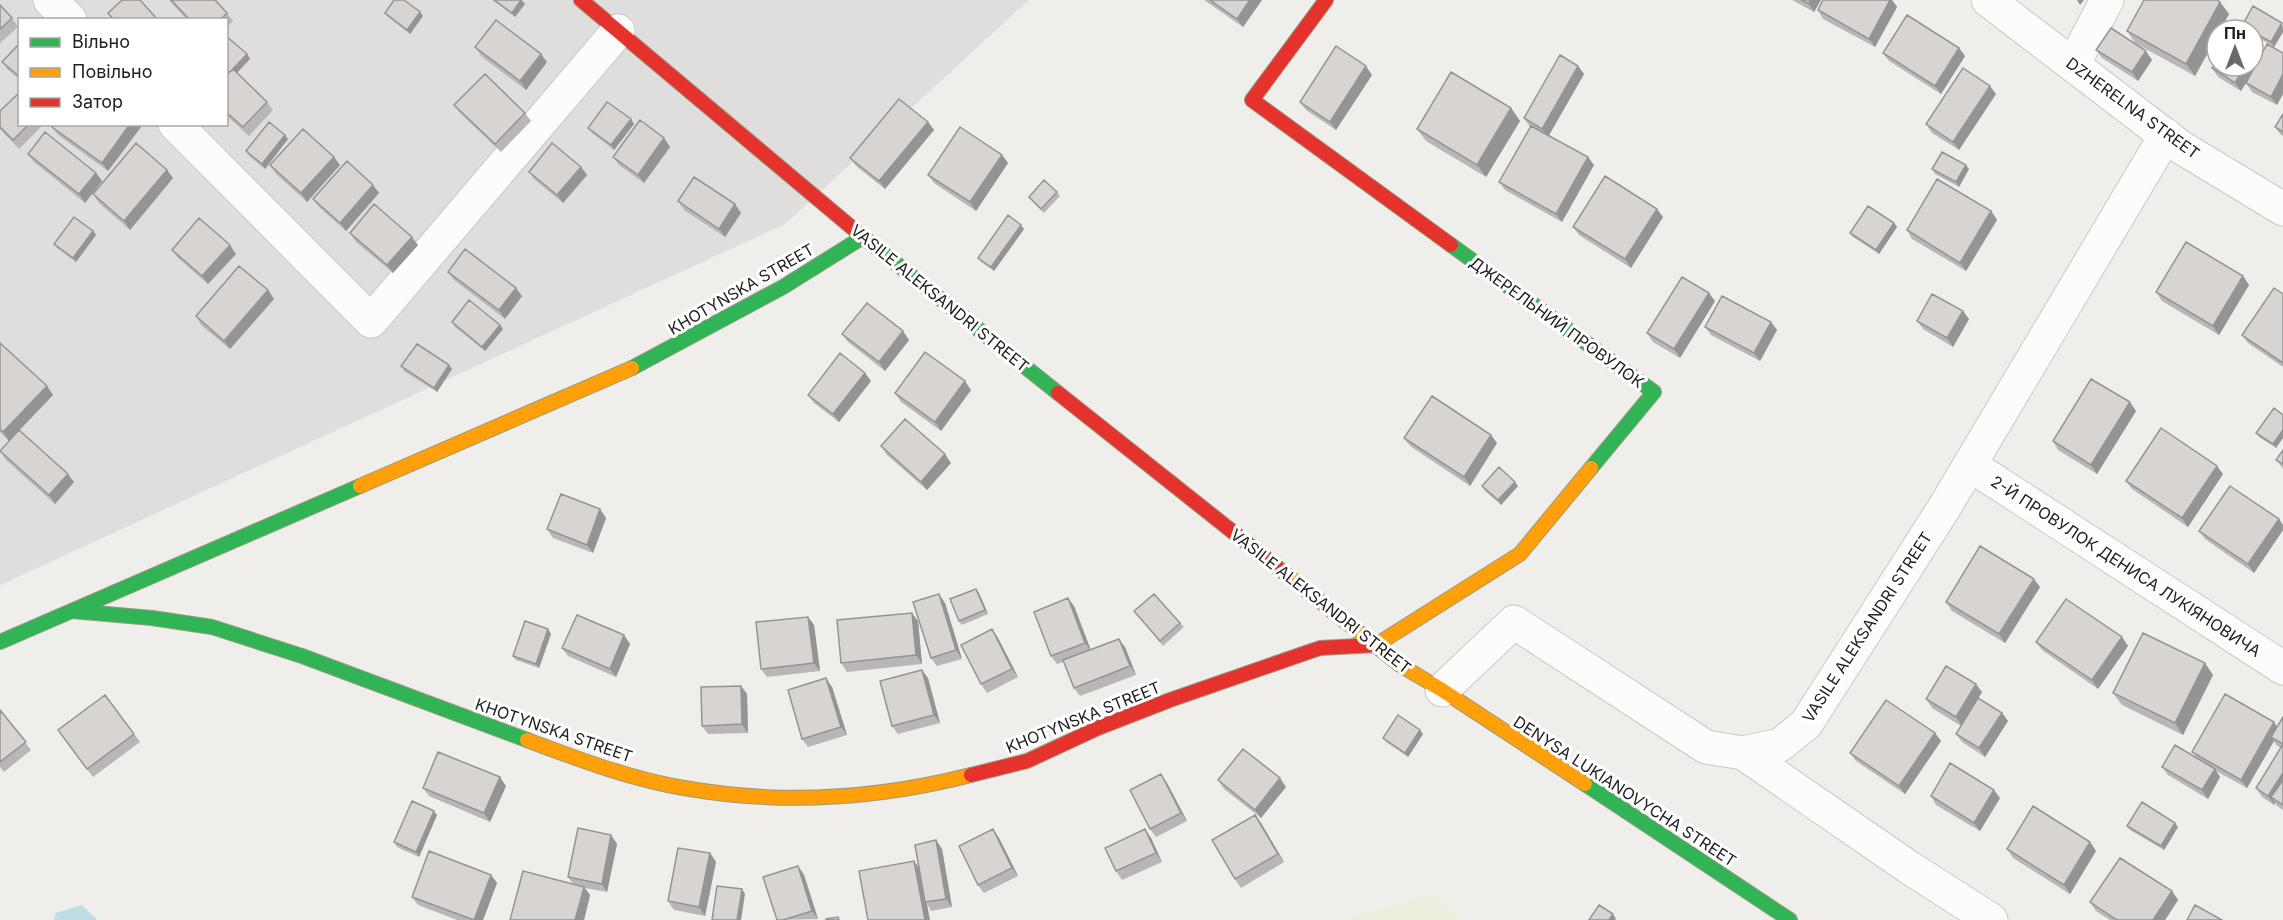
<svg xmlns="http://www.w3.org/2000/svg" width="2283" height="920" viewBox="0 0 2283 920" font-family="Inter,sans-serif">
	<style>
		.residential { fill: #dfdedc; fill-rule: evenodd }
		.farmland { fill: #efefdf }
		.water { fill: #bfdbe3 }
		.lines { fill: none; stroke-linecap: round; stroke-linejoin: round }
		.street-casing { stroke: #c9c8c7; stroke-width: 35 }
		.fast-casing { stroke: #999a82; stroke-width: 16 }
		.slow-casing { stroke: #999a82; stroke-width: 16 }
		.jam-casing { stroke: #999a82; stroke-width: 16 }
		.street { stroke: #fdfcfc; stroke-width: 33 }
		.fast { stroke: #30b455; stroke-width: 14 }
		.slow { stroke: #ff9f0a; stroke-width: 14 }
		.jam { stroke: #e5322d; stroke-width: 14 }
		.wall { fill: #b9b6b5 }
		.shaded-wall { fill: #969493 }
		.building { fill: #d7d4d2; stroke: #969493; stroke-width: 1.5 }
		.labels { text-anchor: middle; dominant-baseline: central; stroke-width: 6; stroke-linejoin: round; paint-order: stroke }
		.street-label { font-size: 16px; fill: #222; stroke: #fff }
	</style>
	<rect width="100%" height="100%" fill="#f0eeeb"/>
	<path class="residential" d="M0,0H1029L785,224L0,585ZM20,20H226V124H20Z"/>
	<path class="farmland" d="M1433,894L1458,920H1340Z"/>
	<path class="water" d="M82,905L97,920H54L56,913Z"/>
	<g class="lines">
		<g class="street-casing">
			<path id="street" d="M50,0L70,20
				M1988,0L2179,146L2283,209
				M2073,65L2107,0
				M175,124L371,321L618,31
				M1970,465L2283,668
				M1442,690L1514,622L1706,747L1743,753L1780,745L1806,724L1944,508L2166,135
				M1743,753L1910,868L1991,920"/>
		</g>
		<g class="fast-casing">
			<path id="fast" d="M1451,245L1654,392L1591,468
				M632,368L783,287L863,237L1058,393
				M72,611L152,618L212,627L302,656L527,740
				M0,642L360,486
				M1585,784L1790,920"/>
		</g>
		<g class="slow-casing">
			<path id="slow" d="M360,486L632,368
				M1277,567L1400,665L1442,690L1585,784
				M1376,645L1520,554L1591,468
				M527,740C578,759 630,779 684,788C780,805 877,799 971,775"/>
		</g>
		<g class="jam-casing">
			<path id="jam" d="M581,0L863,237
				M1326,0L1252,100L1451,245
				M1058,393L1277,567
				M971,775L1027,761L1098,728L1170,700L1320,648L1376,645"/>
		</g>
		<use href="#street" class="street"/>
		<use href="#fast" class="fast"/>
		<use href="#slow" class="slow"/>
		<use href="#jam" class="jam"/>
	</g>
	<path class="wall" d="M169,0H215L227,13L233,21L226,28V20H187Z
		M493,0H522L525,4L515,17Z
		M1204,0H1262L1243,27Z
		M1792,0H1821L1814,12Z
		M1823,0H1892L1897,7L1875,47L1823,19L1818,10Z
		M2220,2L2229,14L2220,30H2217V36L2195,76L2135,43L2127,31Z
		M0,5L12,18L18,27L0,43Z
		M420,12L423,16L410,34L388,17L385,13Z
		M2282,23L2283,32L2274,47L2253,34V30H2245L2242,26Z
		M226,36L247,54L250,59L237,73L267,102L273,110L249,136L226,115V76L229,73L226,71Z
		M20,43V80L8,70L2,62Z
		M2259,43L2264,50L2283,53V94L2277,105L2252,92L2246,83L2241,91L2218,77L2212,68Z
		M475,47L547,62L526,90L481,56Z
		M1959,48L1965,56L1941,94L1889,61L1883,53Z
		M2096,50L2152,60L2138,81L2102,58Z
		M1578,66L1584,74L1549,135L1594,165L1562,222L1505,190L1499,182L1530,127L1524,118Z
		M1372,75L1336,130L1306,110L1300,102Z
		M1996,94L1959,150L1932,133L1926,124Z
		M454,105L525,113L531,121L501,152L460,113Z
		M1511,108L1520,121L1486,177L1426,141L1417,129Z
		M0,111L20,124H44L19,149L0,129Z
		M2283,114V136L2281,135L2275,127Z
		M928,122L934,130L885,189L856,166L850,158Z
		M634,124L614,150L591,132L588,128Z
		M52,127H141L108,171L58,135Z
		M664,138L670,147L644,183L619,165L613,157Z
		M288,139L265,169L249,156L246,151Z
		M28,154L96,173L102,181L85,203L34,162Z
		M1002,155L1008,163L976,211L934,183L928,175Z
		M270,165H340L307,202L276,174Z
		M581,167L587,175L563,203L535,180L529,172Z
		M1932,169H1969L1959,187L1935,174Z
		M173,178L130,230L99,203L93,194Z
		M373,185L379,193L346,231L319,207L313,199Z
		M1057,192L1060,196L1044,213L1032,201L1029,197Z
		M678,201L735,204L741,213L725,237L684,210Z
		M1991,211L1997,220L1966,271L1912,239L1907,230Z
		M1663,217L1631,268L1579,235L1573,227Z
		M1894,223L1897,227L1879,254L1853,237L1850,233Z
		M1024,229L994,271L981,262L978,258Z
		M93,231L96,235L76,262L57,248L54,244Z
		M350,233L418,245L393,273L356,242Z
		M172,250L236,254L208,284L178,258Z
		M448,272L522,296L505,319L454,280Z
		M2243,276L2249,285L2219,335L2162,301L2156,292Z
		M268,290L274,299L230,349L201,325L196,316Z
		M2283,294V367L2248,343L2242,335Z
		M1715,301L1680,358L1653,342L1647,333Z
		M1969,319L1953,347L1923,329L1917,321Z
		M452,322L500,325L503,329L485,351L455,327Z
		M1771,322L1777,330L1760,361L1711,335L1705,327Z
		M842,334L909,340L885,371L848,342Z
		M0,344L53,395L9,441L0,432Z
		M401,366L452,369L437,392L404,371Z
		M865,373L871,381L839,422L814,403L808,395Z
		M971,390L941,431L901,402L895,393Z
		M2274,408L2276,448L2259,437L2256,433Z
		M2136,411L2097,474L2058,450L2053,441Z
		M1404,438L1497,443L1470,486L1410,446Z
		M881,446L951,463L927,490L887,455Z
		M2283,450V469L2276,460Z
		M0,451L74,482L55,504L6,460Z
		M2223,474L2188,527L2132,489L2126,481Z
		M1482,486H1518L1501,505L1485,491Z
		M606,518L593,553L553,538L547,529Z
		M2279,519L2283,525V530L2254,573L2205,539L2199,531Z
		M2040,587L2005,643L1952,611L1946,602Z
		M979,593L988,614L962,625L959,621Z
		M945,603L962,659L937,666L931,658Z
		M1074,606L1091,650L1125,647L1136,675L1080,696L1074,688L1064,662L1057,664L1051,656Z
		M1134,611L1180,623L1184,627L1163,646Z
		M808,617L814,625L820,671L767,677L761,669Z
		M918,621L922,664L847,672L841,663Z
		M992,629L998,638L1018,677L987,693L981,684Z
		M551,634L539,668L516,660L513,656Z
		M2122,637L2128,646L2098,689L2042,650L2036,642Z
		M630,644L616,677L568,656L562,648Z
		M2213,675L2183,735L2122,705L2113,693Z
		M928,678L940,723L898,734L892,726Z
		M741,686L747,694L748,733L708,734L702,726Z
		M832,687L847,735L808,747L802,739Z
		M1982,692L1975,704L2002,713L2008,721L1985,757L1962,742L1956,734L1961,726L1932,708L1926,699Z
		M0,710L31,750L4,772L0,767Z
		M2283,717V810L2277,806L2275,803L2274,805L2262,797L2256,788L2281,748L2276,745L2274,741L2247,788L2216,771L2220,777L2208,799L2168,775L2162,767L2197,758L2192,752L2274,722L2277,727Z
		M1935,733L1941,741L1905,794L1856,761L1850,753Z
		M134,734L140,742L93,777L64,739Z
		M1423,734L1408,757L1386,742L1383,738Z
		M1161,774L1167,783L1187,821L1156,837L1150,829Z
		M1218,780L1286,787L1261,818L1224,789Z
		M506,786L490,822L429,796L423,788Z
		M1931,796L2000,798L1980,831L1936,805Z
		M437,815L419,857L397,847L394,842Z
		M1261,823L1284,862L1241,888L1235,879Z
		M2127,826L2178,827L2164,850L2130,830Z
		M993,829L999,838L1018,876L984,893L978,885Z
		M1145,829L1151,838L1162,862L1122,880L1116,871Z
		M611,835L617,844L607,892L585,888L590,895L584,920H510L573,884L568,877Z
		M936,840L942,849L952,907L931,911L927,904L859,871L919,868Z
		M2090,842L2096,851L2070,894L2013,858L2007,849Z
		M710,853L716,862L705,916L674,910L668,901Z
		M798,866L804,875L818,919L777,920Z
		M491,875L497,883L483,920H457L418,905L412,897Z
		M2172,891L2178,900L2165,920H2110L2096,911L2090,902Z"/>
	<path class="shaded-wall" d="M521,0L525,4L515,17L512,13Z
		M1250,0H1262L1243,27L1237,19Z
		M1810,0H1821L1814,12L1809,4Z
		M1890,0H1892L1897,7L1875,47L1869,39Z
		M2077,0H2084L2080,5Z
		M2220,2L2229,14L2220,30H2217V36L2195,76L2186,64Z
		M420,12L423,16L410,34L407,30Z
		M2282,23L2283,32L2274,47L2271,42Z
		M2259,43L2265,52L2241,91L2235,83L2245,66H2253V54Z
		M1959,48L1965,56L1941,94L1935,86Z
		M2146,51L2152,60L2138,81L2132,72Z
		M247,54L250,59L233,77L230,72Z
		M541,54L547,62L526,90L520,81Z
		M1366,66L1372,75L1336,130L1330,122Z
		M1578,66L1584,74L1548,137L1542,129Z
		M2283,74V94L2277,105L2271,97Z
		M1990,86L1996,94L1959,150L1953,142Z
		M1511,108L1520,121L1486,177L1477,165Z
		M631,119L634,124L614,150L611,145Z
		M928,122L934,130L885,189L879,181Z
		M130,124H139L141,127L108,171L102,163Z
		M285,135L288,139L265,169L262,164Z
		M664,138L670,147L644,183L638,175Z
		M1002,155L1008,163L976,211L970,202Z
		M334,157L340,165L307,202L301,193Z
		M1588,157L1594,165L1562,222L1556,214Z
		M1966,165L1969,169L1959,187L1956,182Z
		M581,167L587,175L563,203L557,195Z
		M167,170L173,178L130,230L124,221Z
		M96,173L102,181L85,203L79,194Z
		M373,185L379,193L346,231L340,223Z
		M735,204L741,213L725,237L719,229Z
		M1657,209L1663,217L1631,268L1625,259Z
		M1991,211L1997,220L1966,271L1960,263Z
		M1894,223L1897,227L1879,254L1876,250Z
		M1021,225L1024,229L994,271L991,267Z
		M93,231L96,235L76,262L73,258Z
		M412,237L418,245L393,273L387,265Z
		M230,245L236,254L208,284L202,276Z
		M2243,276L2249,285L2219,335L2213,326Z
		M516,288L522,296L505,319L499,310Z
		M268,290L274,299L230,349L224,341Z
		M1709,293L1715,301L1680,358L1674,349Z
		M1963,311L1969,319L1953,347L1947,338Z
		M1771,322L1777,330L1760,361L1754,353Z
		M500,325L503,329L485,351L482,347Z
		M903,331L909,340L885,371L879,362Z
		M449,365L452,369L437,392L434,388Z
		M865,373L871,381L839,422L833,414Z
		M965,381L971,390L941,431L935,422Z
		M47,386L53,395L9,441L3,432Z
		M2130,402L2136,411L2097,474L2091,465Z
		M2283,430V438L2276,448L2273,444Z
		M1491,435L1497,443L1470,486L1464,477Z
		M945,454L951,463L927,490L921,482Z
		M2217,466L2223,474L2188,527L2182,518Z
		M68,474L74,482L55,504L49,495Z
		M1515,482L1518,486L1501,505L1498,500Z
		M600,509L606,518L593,553L587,545Z
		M2279,519L2283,525V530L2254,573L2248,564Z
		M2034,579L2040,587L2005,643L1999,634Z
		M976,589L979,593L988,614L985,610Z
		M939,594L945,603L962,659L956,650Z
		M1068,598L1074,606L1091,651L1085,643Z
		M912,613L918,621L922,664L916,655Z
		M808,617L814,625L820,671L814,663Z
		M548,629L551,634L539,668L536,664Z
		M992,629L998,638L1018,677L1012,669Z
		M624,635L630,644L616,677L610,669Z
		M2122,637L2128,646L2098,689L2092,680Z
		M1119,639L1125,647L1136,675L1130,666Z
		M2205,663L2213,675L2183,735L2175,723Z
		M922,670L928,678L940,723L934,715Z
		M826,678L832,687L847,735L841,727Z
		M1976,684L1982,692L1962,726L1956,717Z
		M741,686L747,694L748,733L742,724Z
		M2002,713L2008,721L1985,757L1979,748Z
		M2274,722L2280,731L2271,737L2274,741L2247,788L2241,780Z
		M1420,730L1423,734L1408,757L1405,753Z
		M1935,733L1941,741L1905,794L1899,786Z
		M2215,769L2220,777L2208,799L2202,790Z
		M2283,773V791L2271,797L2275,803L2274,805L2268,796Z
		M1161,774L1167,783L1187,821L1181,813Z
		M500,777L506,786L490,822L484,813Z
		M1280,778L1286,787L1261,818L1255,810Z
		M1994,790L2000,798L1980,831L1974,823Z
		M434,811L437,815L419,857L416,852Z
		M1255,815L1261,823L1284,862L1278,854Z
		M2175,823L2178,827L2164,850L2161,846Z
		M993,829L999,838L1018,876L1012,868Z
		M1145,829L1151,838L1162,862L1156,853Z
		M611,835L617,844L607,892L602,884Z
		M936,840L942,849L952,907L946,899Z
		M2090,842L2096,851L2070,894L2064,885Z
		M710,853L716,862L705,916L699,907Z
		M914,861L920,869L925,902L927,904L930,920H925Z
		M798,866L804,875L818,919L812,911Z
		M491,875L497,883L483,920H474Z
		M584,887L590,895L584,920H575Z
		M742,889L745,894L741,920H737Z
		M2172,891L2178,900L2165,920H2153Z
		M1613,914L1616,919L1615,920H1609Z"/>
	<path class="building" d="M122,0H140L158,20H114L108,13Z
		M171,0H215L227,13L220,20H190Z
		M394,0H404L420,12L407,30L385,13Z
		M494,0H521L512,13Z
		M1210,0H1250L1237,19Z
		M1802,0H1810L1809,4Z
		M1823,0H1890L1869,39L1818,10Z
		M2144,0H2217L2220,2L2186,64L2127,31Z
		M0,5L12,18L0,29Z
		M2253,6L2282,23L2271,42L2253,32V30H2250L2242,26Z
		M1907,15L1959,48L1935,86L1883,53Z
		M496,20L541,54L520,81L475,47Z
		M2111,28L2146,51L2132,72L2096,50Z
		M226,36L247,54L230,72L226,69Z
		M2253,39L2259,43L2253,54Z
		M20,43V77L2,62Z
		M2267,44L2283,53V74L2271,97L2246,83Z
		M1336,46L1366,66L1330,122L1300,102Z
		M1560,55L1578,66L1542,129L1524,118Z
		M2217,60V66H2245L2235,83L2212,68Z
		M1963,68L1990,86L1953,142L1926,124Z
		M233,69L267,102L243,127L226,112V76Z
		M1451,72L1511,108L1477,165L1417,129Z
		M485,74L525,113L495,144L454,105Z
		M20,92V124H29L13,140L0,127V111Z
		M899,99L928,122L879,181L850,158Z
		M607,102L631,119L611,145L588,128Z
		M2283,114V132L2275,127Z
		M640,120L664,138L638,175L613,157Z
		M269,122L285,135L262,164L246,151Z
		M54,124H130L102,163L52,127Z
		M1531,126L1588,157L1556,214L1499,182Z
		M960,127L1002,155L970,202L928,175Z
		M303,129L334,157L301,193L270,165Z
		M45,132L96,173L79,194L28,154Z
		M136,143L167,170L124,221L93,194Z
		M552,143L581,167L557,195L529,172Z
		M1942,152L1966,165L1956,182L1932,169Z
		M347,161L373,185L340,223L313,199Z
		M1605,176L1657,209L1625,259L1573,227Z
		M694,177L735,204L719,229L678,201Z
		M1937,179L1991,211L1960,263L1907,230Z
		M1044,180L1057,192L1041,209L1029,197Z
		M374,204L412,237L387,265L350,233Z
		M1868,206L1894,223L1876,250L1850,233Z
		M1008,215L1021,225L991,267L978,258Z
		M74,217L93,231L73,258L54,244Z
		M199,218L230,245L202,276L172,250Z
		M2186,242L2243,276L2213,326L2156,292Z
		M465,249L516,288L499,310L448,272Z
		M239,266L268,290L224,341L196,316Z
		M1682,277L1709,293L1674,349L1647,333Z
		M2274,288L2283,294V363L2242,335Z
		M1932,294L1963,311L1947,338L1917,321Z
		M1722,296L1771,322L1754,353L1705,327Z
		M469,300L500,325L482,347L452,322Z
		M867,303L903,331L879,362L842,334Z
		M0,343L47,386L3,432L0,429Z
		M417,344L449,365L434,388L401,366Z
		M925,352L965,381L935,422L895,393Z
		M840,353L865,373L833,414L808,395Z
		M2091,379L2130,402L2091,465L2053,441Z
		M1432,396L1491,435L1464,477L1404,438Z
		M2274,408L2283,415V430L2273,444L2256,433Z
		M905,419L945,454L921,482L881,446Z
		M2161,428L2217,466L2182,518L2126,481Z
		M19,430L68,474L49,495L0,451Z
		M2283,450V464L2276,460Z
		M1499,467L1515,482L1498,500L1482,486Z
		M2230,486L2279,519L2248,564L2199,531Z
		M561,494L600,509L587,545L547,529Z
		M1980,546L2034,579L1999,634L1946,602Z
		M976,589L985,610L959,621L950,599Z
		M939,594L956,650L931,658L913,602Z
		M1154,594L1180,623L1160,641L1134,611Z
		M1068,598L1085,643L1051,656L1034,612Z
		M2066,599L2122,637L2092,680L2036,642Z
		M912,613L916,655L841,663L837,620Z
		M577,615L624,635L610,669L562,648Z
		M808,617L814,663L761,669L756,622Z
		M525,621L548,629L536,664L513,656Z
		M992,629L1012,669L981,684L961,645Z
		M2143,633L2205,663L2175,723L2113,693Z
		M1119,639L1130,666L1074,688L1063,660Z
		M1946,666L1976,684L1956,717L1926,699Z
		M922,670L934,715L892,726L880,681Z
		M826,678L841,727L802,739L788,690Z
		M741,686L742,724L702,726L701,687Z
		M2225,694L2274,722L2241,780L2192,752Z
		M105,695L134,734L87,769L58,730Z
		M1978,698L2002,713L1979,748L1956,734Z
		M1886,700L1935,733L1899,786L1850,753Z
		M0,710L26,742L0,762Z
		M1398,715L1420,730L1405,753L1383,738Z
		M2283,717V773L2268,796L2256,788L2283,744L2271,737Z
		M2175,745L2215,769L2202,790L2162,767Z
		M1243,749L1280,778L1255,810L1218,780Z
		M438,752L500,777L484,813L423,788Z
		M1950,763L1994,790L1974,823L1931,796Z
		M1161,774L1181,813L1150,829L1130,790Z
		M2283,780V805L2271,797Z
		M412,801L434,811L416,852L394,842Z
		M2142,802L2175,823L2161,846L2127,826Z
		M2033,806L2090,842L2064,885L2007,849Z
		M1255,815L1278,854L1235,879L1212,840Z
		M578,828L611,835L602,884L568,877Z
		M993,829L1012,868L978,885L959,846Z
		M1145,829L1156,853L1116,871L1105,848Z
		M936,840L946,899L925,902L915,845Z
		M678,848L710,853L699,907L668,901Z
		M429,851L491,875L474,920L412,897Z
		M2120,858L2172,891L2153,920H2117L2090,902Z
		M914,861L925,920H868L859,871Z
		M798,866L812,911L783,920H777L763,877Z
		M523,871L584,887L575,920H510Z
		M717,886L742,889L737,920H712Z
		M1599,905L1613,914L1609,920H1589Z
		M2195,905L2222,920H2187Z
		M838,917L839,920H826V919Z"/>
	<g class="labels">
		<g class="street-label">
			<text transform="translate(2133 108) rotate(36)">DZHERELNA STREET</text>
			<text transform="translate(741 289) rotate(-30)">KHOTYNSKA STREET</text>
			<text transform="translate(940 298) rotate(39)">VASILE ALEKSANDRI STREET</text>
			<text transform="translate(1557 322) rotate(36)">ДЖЕРЕЛЬНИЙ ПРОВУЛОК</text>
			<text transform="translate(2126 566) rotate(33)">2-Й ПРОВУЛОК ДЕНИСА ЛУКІЯНОВИЧА</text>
			<text transform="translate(1321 601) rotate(38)">VASILE ALEKSANDRI STREET</text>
			<text transform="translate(1867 627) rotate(-57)">VASILE ALEKSANDRI STREET</text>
			<text transform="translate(1083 717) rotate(-22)">KHOTYNSKA STREET</text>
			<text transform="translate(554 730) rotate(19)">KHOTYNSKA STREET</text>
			<text transform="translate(1625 791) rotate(33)">DENYSA LUKIANOVYCHA STREET</text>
		</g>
	</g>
	<rect x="18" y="18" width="210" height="108" fill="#ffffff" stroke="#a7a7a7" stroke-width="1.5"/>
	<rect x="30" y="38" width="30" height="9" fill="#30b455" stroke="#a7a7a7" stroke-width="1.5"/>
	<text x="72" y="48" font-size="18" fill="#222222">Вільно</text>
	<rect x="30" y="68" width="30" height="9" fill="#ff9f0a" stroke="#a7a7a7" stroke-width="1.5"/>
	<text x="72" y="78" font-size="18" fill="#222222">Повільно</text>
	<rect x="30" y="98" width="30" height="9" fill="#e5322d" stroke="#a7a7a7" stroke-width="1.5"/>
	<text x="72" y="108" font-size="18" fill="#222222">Затор</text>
	<g transform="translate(2235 48)"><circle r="28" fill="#ffffff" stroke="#a7a7a7" stroke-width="1.5"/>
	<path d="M0-4.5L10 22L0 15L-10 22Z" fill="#6a6968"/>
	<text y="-9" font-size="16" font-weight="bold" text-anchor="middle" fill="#222222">Пн</text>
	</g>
</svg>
